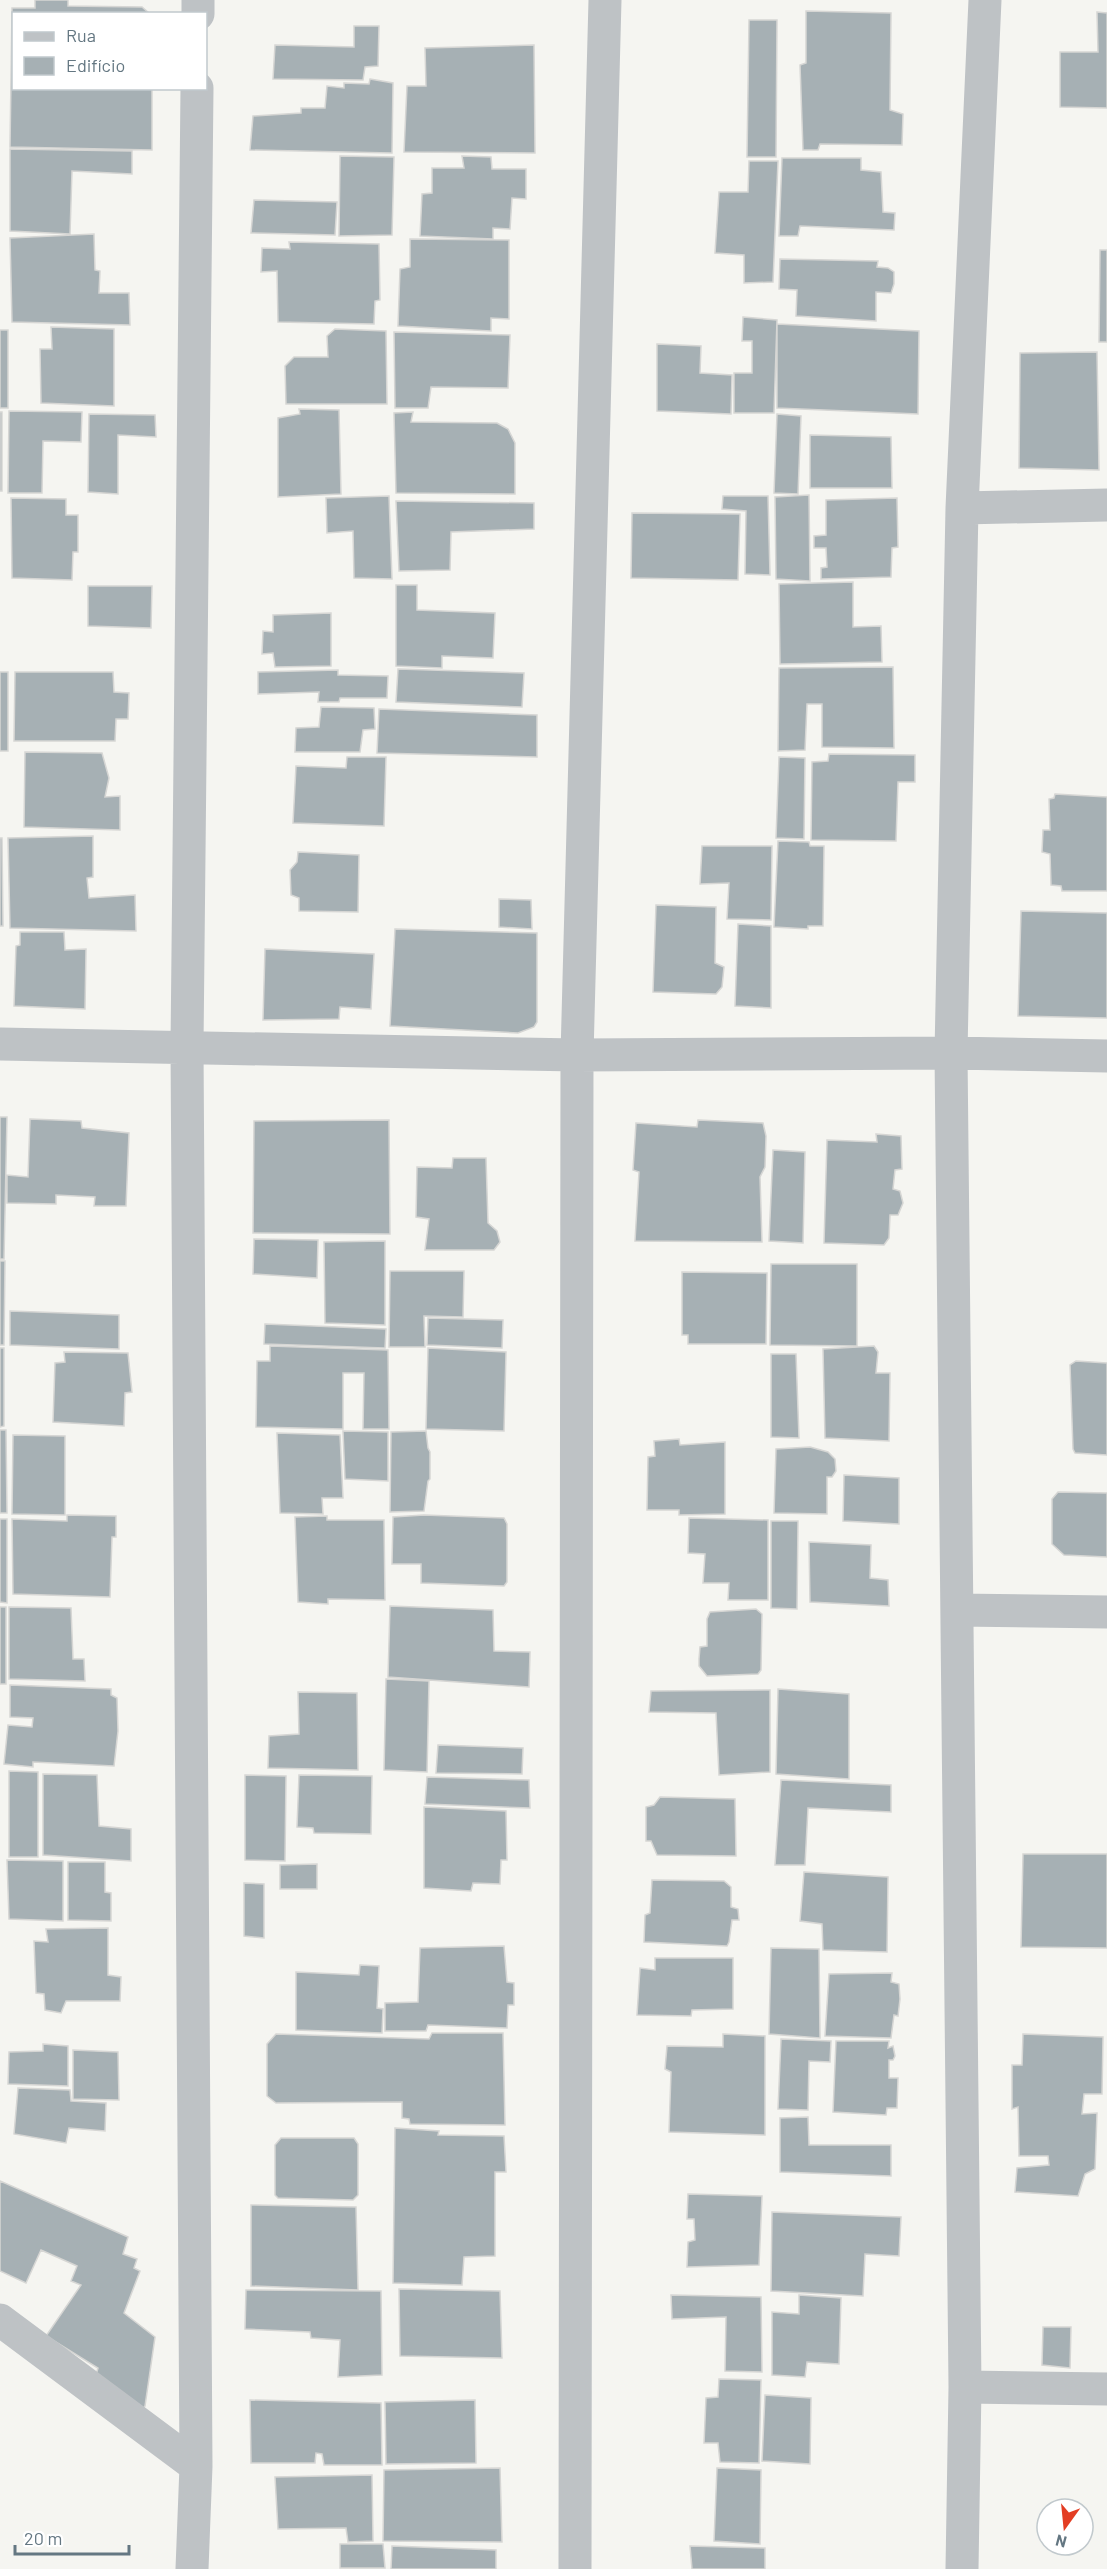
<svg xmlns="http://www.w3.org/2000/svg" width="1107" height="2569" viewBox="0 0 1107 2569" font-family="Barlow,sans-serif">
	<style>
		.building { fill: #a6b0b4; stroke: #d6d6d4; stroke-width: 1.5 }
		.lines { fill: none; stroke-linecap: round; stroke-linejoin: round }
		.minor { stroke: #bec2c5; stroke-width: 33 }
	</style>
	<rect width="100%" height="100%" fill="#f5f5f1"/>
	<path class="building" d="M35,0H68V6L142,7L149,13L14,14V88H152V150L10,147L12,8H35Z
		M806,11L891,13L890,110L903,114L902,145L820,144L818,150H803L800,65L806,63Z
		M1097,12L1107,13V108L1060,107V52H1098Z
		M749,20H777L776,157H747Z
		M354,26H379L378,66L365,67L363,80L273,79L275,45L354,47Z
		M534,45L535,153L404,152L407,86H426L425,48Z
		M370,79L393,83L392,153L250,150L253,116L301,113V108H325L327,86L344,88V83L369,84Z
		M10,149L132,151V174L72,171L70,234L10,231Z
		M340,156L394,157L392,235L339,236Z
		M462,156L491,157L492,169H526V199L512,198L510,229L493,228V239L420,236L422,194L432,193V168H464Z
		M782,158H861V170L881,172L883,212L895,213L894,230L800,226L798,236H779Z
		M749,161H778L773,282L744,283V255L715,253L719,192H748Z
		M254,200L337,202L335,235L251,233Z
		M94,234L95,270L100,271L99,293H129L130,325L12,322L10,238Z
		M410,239L509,240V319L491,318V331L398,326L400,269L410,267Z
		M289,242L379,244L380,300L375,301L374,324L278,322L277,271L261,272L262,248L290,249Z
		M1100,250H1107V342H1099Z
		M780,259L878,261L877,267L888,268L894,272V284L891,293L876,292V321L796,316L797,290L779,289Z
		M743,317L777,320L774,413H734V373H752V341H742Z
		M777,324L919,331L918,414L777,408Z
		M51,327L114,329V406L41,403L40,349H52Z
		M335,329L386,331L387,404H286L285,366L294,357H328L327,336Z
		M0,330H8V408H0Z
		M394,332L510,335L508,388L431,387L428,408H395Z
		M657,344L701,346L700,373L732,375L731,414L657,411Z
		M1097,352L1099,470L1019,468L1020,353Z
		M299,409L339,410L341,494L278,497V418L300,414Z
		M9,411L82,412L81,442L43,441L42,493H8Z
		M0,412H2V491H0Z
		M413,412L411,422L497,423L508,429L515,443V494L396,493L394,413Z
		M89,414L155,415L156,437L118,435V494L88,492Z
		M777,414L801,416L798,494L774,493Z
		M810,435L891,437L892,488H810Z
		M809,495L810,581L776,579L775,497Z
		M389,496L392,579L354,578L353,531L327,533L326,498Z
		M723,496H768L770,575L745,574L746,511L722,509Z
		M11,498L66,499V515H78V552H73L72,580L12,578Z
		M897,498L898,547L892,548L891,577L821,579V568L827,567L826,548H814V536L826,535V500Z
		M396,501L534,503V529L451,532L450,570L399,571Z
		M632,513L740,514L738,580L631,578Z
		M853,582V627L881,626L882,662L780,664L779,584Z
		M396,585H417V610L495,613L493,658L442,656V668L396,666Z
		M88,586H152L151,628L88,626Z
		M331,613V666L275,667L273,653L262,654L263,631L273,632V615Z
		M893,667L894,748L822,747V704H807L805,750L778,751L779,668Z
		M398,669L524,673L522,707L396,702Z
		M338,670V675L388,676L387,698H340L339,702H318L319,692L258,694V672Z
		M0,672H8V751H0Z
		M15,672H113L114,692L129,693L128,719H116L115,741H14Z
		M321,707L374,708L375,729L363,730L360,752H295L296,728L319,727Z
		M379,709L537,715V757L377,753Z
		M25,752L102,753L109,778L105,797L120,796V830L24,827Z
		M829,754L915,755V782H898L896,841L811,840L812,762L828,761Z
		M347,757H386L384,826L293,823L296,766L346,768Z
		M779,757L805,758L804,839L776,838Z
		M1055,794L1107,797V891H1062L1061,886L1051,885L1050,854L1042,852L1043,830H1050L1049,799L1054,798Z
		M93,836V877L87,878L89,898L135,895L136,931L10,928L8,838Z
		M0,838H2L3,926H0Z
		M778,841L809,842L810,846H824L823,926H808V929L774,927Z
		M702,846H772L771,920L727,919L729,883L700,884Z
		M298,852L359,855L358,912L299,911V898L291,895L290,870L297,862Z
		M499,899L531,900L532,929L499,927Z
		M656,905L716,907L715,963L724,967L722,987L716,994L653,992Z
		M1021,911L1107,913V1018L1018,1016Z
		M738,924L771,926V1008L735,1006Z
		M395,929L537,933V1022L534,1027L518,1033L390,1026Z
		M20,932H64L65,950L86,949L85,1009L14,1006L16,946L20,945Z
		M265,949L374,954L371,1009L340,1007L339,1019L263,1020Z
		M0,1117H7L4,1259H0Z
		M30,1119L81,1121L82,1128L129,1133L126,1206H94L95,1197L56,1195V1204L7,1203V1175L28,1177Z
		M389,1120L390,1234L253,1233L254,1121Z
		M698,1120L763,1123L766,1136L765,1167L760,1177L762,1242L635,1241L639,1172L633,1170L636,1123L697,1127Z
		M876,1134L901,1136L902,1169L895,1170L893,1189L900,1191L903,1203L898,1215H890L889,1238L884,1245L824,1243L827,1140L877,1142Z
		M773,1150L805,1152L803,1243L769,1241Z
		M453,1158H486L488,1223L497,1231L500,1242L494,1250H425L429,1219L416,1217L417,1167L452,1168Z
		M254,1239L318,1240L317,1278L253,1274Z
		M385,1241V1325L325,1323L324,1242Z
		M0,1261H5L4,1345H0Z
		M771,1264H857V1346L770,1345Z
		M390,1271H464L463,1317L424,1316L425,1347H389Z
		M682,1272L767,1273L766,1344H688V1335H682Z
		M10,1311L119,1315V1349L10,1345Z
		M428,1318L503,1320L502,1348L427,1345Z
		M265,1324L386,1329L385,1348L264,1344Z
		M270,1346L388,1350L389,1429H363L364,1373H343V1429L256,1427L257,1361H270Z
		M874,1346L878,1352L876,1373H890L889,1441L825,1438L823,1349Z
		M0,1348H4V1426L0,1427Z
		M428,1348L506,1352L504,1431L426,1429Z
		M64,1352L128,1353L132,1392L125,1393L124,1426L53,1422L55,1363L65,1362Z
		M771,1354H796L799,1438L771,1437Z
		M1076,1361L1107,1363V1455L1075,1453L1073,1449L1070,1365Z
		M0,1430H6L7,1513H0Z
		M343,1431L388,1432V1481L345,1479Z
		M426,1431L428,1448L430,1452V1479L428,1481L424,1511L390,1512L391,1432Z
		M277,1433L340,1435L343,1498H322L323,1514L280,1513Z
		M13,1435L65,1436V1515L12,1514Z
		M679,1439L680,1445L725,1442V1514L679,1515V1510H647L648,1457L655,1456L654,1441Z
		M810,1447L828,1452L835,1459L836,1471L832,1477H827V1514L774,1513L776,1449Z
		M844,1475L899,1478V1524L843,1521Z
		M1058,1492L1107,1493V1557L1064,1555L1052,1544V1499Z
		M67,1515L116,1516V1537H112L110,1597L13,1594L12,1519L67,1521Z
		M424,1515L504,1518L507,1524V1582L504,1586L421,1583V1564H392L393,1517Z
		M327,1516V1520H384L385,1600L328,1599V1604L298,1602L295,1517Z
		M689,1518L768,1520V1600H728L729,1583H703L705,1554L688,1553Z
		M0,1519H7V1603L0,1602Z
		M771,1521H798L797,1609L771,1608Z
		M809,1542L871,1545L870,1578L888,1580L889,1606L810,1602Z
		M390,1606L493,1610L494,1651L530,1652L529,1687L388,1677Z
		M0,1607H6V1684H0Z
		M9,1607L71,1608L73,1659H84L85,1681L9,1679Z
		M756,1609L762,1614L761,1670L758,1674L707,1676L699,1666V1659L700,1647L707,1646V1619L710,1612Z
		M386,1679L429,1681L427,1772L384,1770Z
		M10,1685L111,1689V1695L117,1698L118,1731L114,1766L33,1762V1767L4,1764L8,1725L32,1727L33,1718L10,1717Z
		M778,1689L849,1694V1779L776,1774Z
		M770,1690V1772L719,1775L716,1713L649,1712L651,1691Z
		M298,1692L357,1693L358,1770L268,1768L269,1736L299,1734Z
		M438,1745L523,1748L522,1774L436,1773Z
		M9,1771L38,1772V1857H9Z
		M43,1774L97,1775L99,1826L131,1829V1861L43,1855Z
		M245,1775L286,1776L285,1861L245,1860Z
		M299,1775L372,1776L371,1834L314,1833L313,1828L297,1827Z
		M427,1777L529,1780L530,1808L425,1804Z
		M781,1780L891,1785V1812L808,1808L805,1865H775Z
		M660,1797L735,1799L736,1856L657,1855L651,1841H646V1807L654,1805Z
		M424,1807L506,1811L507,1860H501L500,1884L473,1883L471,1891L424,1888Z
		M1023,1854H1107V1948L1021,1947Z
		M7,1860L63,1861V1921L9,1919Z
		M68,1862H105V1892L111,1893V1921L68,1920Z
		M317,1864V1889H280V1865Z
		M804,1872L888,1877L887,1952L823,1950L822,1924L800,1921Z
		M652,1880L724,1881L731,1887V1907L738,1909L739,1920H732L729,1942L727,1946L644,1942L645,1915L650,1913Z
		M244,1883L264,1884V1938L244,1936Z
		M108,1928V1975L121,1977L120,2001H66L61,2013L45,2010L44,1994L36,1993L34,1941L48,1942L46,1929Z
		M504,1946L507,1982L514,1983V2005H508L507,2028L428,2025L426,2031H385V2003L418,2002L420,1948Z
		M771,1948L819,1949L820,2038L769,2034Z
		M655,1958H733V2009L692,2010L691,2016L637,2015L640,1968L655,1970Z
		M360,1965L379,1966L377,2008L383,2009L382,2033L296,2030V1972L359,1975Z
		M892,1973L891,1982L899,1984L900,1999L898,2016L894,2015L891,2038L825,2036L829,1974Z
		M432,2033H503L505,2125L410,2124L409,2119L402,2118V2102L276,2103L267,2096V2044L276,2034L429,2039Z
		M723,2034L765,2036V2135L669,2132L671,2072L665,2069L667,2046L723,2047Z
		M1023,2034L1103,2037L1102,2094H1084L1082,2114L1097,2113L1095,2169L1085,2174L1078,2196L1015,2192L1017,2168L1049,2165L1048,2156H1019L1018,2107L1012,2109V2065H1022Z
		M781,2039L831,2041L830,2062L809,2061L808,2110L778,2109Z
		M836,2041H889L888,2048L893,2046L895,2056L893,2060H889V2078H898L897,2108H887L886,2115L833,2112Z
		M43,2044L68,2046V2086L8,2084L9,2052L43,2051Z
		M73,2050L118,2052L119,2100L73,2099Z
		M18,2088L70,2090L71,2101L106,2103L105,2131L69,2128L66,2143L14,2134Z
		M808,2117L809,2145H891V2176L780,2172V2118Z
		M395,2128L439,2131L438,2135L504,2136L506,2172H495V2256L464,2257L462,2285L393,2283Z
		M281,2138H354L358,2144V2195L353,2200L278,2198L275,2195V2145Z
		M0,2181L128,2237L123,2254L137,2259L134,2268L140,2271L124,2313L155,2337L145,2406L141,2412L96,2375L98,2368L46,2336L81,2285L71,2281L77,2266L41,2250L26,2283L0,2271Z
		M688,2194L762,2196L759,2265L687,2267L688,2242L695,2240L694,2219H687Z
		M251,2205L356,2207L358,2290L251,2286Z
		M772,2212L901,2217L899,2256L865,2254L863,2296L771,2291Z
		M399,2289L500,2291L502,2358L400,2356Z
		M246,2290L381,2291L382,2375L338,2377L340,2340L311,2338L310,2332L245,2329Z
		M671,2295L761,2297L762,2372L725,2371L726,2317L672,2319Z
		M799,2295L841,2298L839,2364L807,2362L805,2377L772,2375V2312L799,2314Z
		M1043,2327H1071L1070,2368L1042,2365Z
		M719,2379L761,2380L759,2463L720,2462L718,2443H704L706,2398L718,2397Z
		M765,2395L811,2398L810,2464L762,2461Z
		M250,2400L381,2403L382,2465H324L322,2454L316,2453L315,2463H251Z
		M475,2400L476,2463L386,2464L385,2402Z
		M500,2468L502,2542L383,2541L384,2470Z
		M717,2468L761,2470L760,2544L714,2541Z
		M372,2475L373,2541L348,2542L346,2528L278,2529L275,2477Z
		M340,2544H383L385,2568H340Z
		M392,2546L496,2550V2569H391Z
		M690,2546L765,2548V2569H692Z"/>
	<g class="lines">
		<path class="minor" d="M198,14V0
			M962,508L1107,505
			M0,1044L577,1055L951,1053L1107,1056
			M957,1610L1107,1612
			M0,2320L196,2466
			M965,2387L1107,2389
			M192,2569L196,2466L187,1046L197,88
			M575,2569L577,1055L605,0
			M962,2569L965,2387L951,1053L962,508L985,0"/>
	</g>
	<rect x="12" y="12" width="195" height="78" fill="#ffffff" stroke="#c1c9cd" stroke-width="1.5"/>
	<rect x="24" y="32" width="30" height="9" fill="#bec2c5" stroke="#c1c9cd" stroke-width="1.5"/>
	<text x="66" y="42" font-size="18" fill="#647782">Rua</text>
	<rect x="24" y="57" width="30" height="18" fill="#a6b0b4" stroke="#c1c9cd" stroke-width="1.5"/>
	<text x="66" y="72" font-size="18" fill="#647782">Edifício</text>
	<g transform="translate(1065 2527) rotate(195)"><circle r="28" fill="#ffffff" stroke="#c1c9cd" stroke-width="1.5"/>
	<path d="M0-4.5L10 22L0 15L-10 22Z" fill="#e33d23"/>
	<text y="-9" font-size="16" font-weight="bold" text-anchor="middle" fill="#647782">N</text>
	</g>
	<path d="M15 2545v9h114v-9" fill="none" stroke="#647782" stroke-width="3"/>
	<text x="24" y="2545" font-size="18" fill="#647782" stroke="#ffffff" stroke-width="4.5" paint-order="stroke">20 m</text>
</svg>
